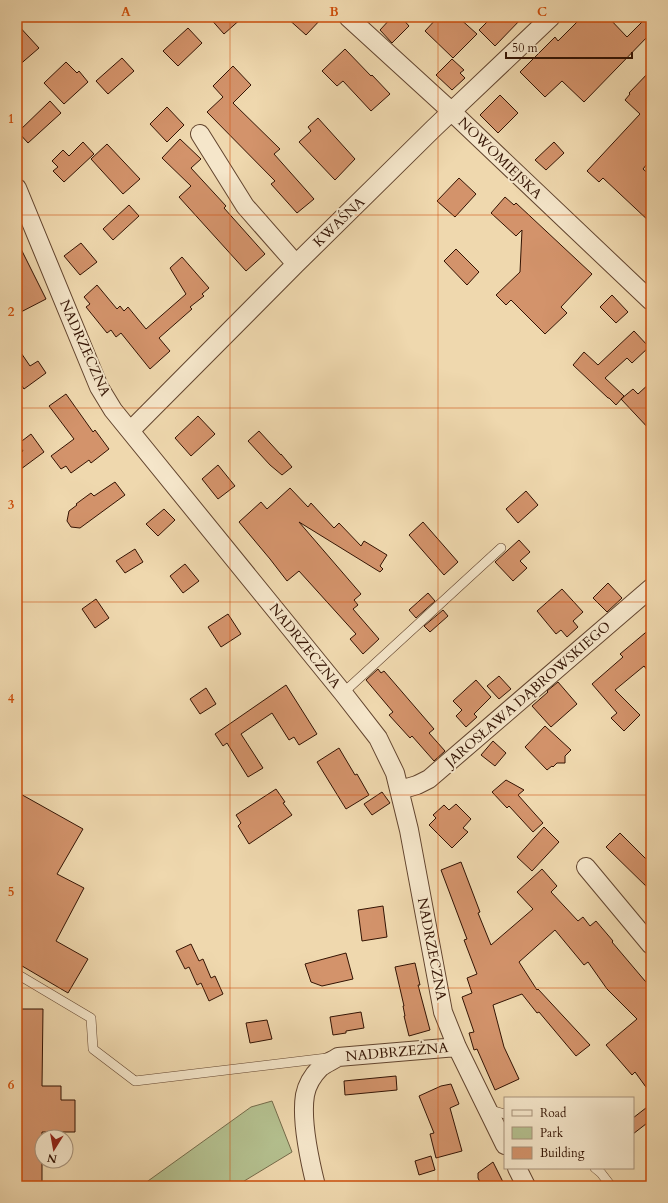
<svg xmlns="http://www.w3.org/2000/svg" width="668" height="1203" viewBox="0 0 668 1203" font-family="Cardo,serif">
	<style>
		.green { fill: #b4c08f; stroke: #746a49 }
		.building { fill: #d3936b; stroke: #331303 }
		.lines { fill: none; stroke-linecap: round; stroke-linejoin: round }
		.lane-casing { stroke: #62442e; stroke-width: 10 }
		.street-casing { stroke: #62442e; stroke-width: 20 }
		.lane { stroke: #f5e6ca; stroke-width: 9 }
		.street { stroke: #f5e6ca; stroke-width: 18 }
		.grid { fill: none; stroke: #cd4e0b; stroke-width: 1; stroke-opacity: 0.55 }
		.labels { text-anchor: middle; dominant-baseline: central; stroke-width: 4; stroke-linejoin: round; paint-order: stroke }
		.street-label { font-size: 14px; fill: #331303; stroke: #f5e6ca }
		.neatline { fill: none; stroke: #cd4e0b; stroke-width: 1.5 }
		.grid-label { font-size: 13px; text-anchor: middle; font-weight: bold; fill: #cd4e0b }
	</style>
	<rect width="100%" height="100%" fill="#efd8ae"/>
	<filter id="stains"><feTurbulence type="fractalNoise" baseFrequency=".005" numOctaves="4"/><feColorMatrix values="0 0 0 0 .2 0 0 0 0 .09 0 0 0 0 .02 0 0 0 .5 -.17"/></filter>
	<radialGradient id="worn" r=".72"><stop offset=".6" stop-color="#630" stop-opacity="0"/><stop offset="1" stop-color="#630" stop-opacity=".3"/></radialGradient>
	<path class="green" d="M272,1101L292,1152L236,1186H141L251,1107Z"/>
	<path class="building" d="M209,17H243L224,34Z
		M286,17H323L306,35Z
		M392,17H401L409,26L392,43L380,30Z
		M438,17H458L477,34L453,58L425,31Z
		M492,17H523L495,46L479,30Z
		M582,17H608L627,37L647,17H651V33L584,102L562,81L545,97L520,72L555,37L558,41Z
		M17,24L39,48L17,67Z
		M188,28L202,43L178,66L163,51Z
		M345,49L371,76L372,75L390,94L371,111L343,81L337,86L322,71Z
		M122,58L134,71L108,94L96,81Z
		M452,59L464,70L460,73L465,78L452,90L436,75Z
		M66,62L77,73L79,71L88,82L64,104L44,83Z
		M233,66L251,85L233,103L280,149L274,154L314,199L297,213L271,184L275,181L207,112L223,97L213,86Z
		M651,70V159L643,169L651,176V223L603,178L599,182L587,171L640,114L625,100L630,94L629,93Z
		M500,95L518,113L498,133L480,115Z
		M50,101L61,113L28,143L18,132Z
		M167,107L184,125L167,142L150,124Z
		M318,118L355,159L335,180L299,142L311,131L308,127Z
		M180,139L201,159L191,168L226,206L224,208L265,254L246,271L179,197L191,186L162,158Z
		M83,142L94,154L64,182L53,171L58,167L52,161L63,150L69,156Z
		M554,142L564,153L546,170L535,160Z
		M107,144L140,179L123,194L91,159Z
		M459,178L476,194L455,217L437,201Z
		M505,197L514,205L516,203L592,274L561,307L567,313L545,334L511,300L506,305L496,295L520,272L522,230L516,236L491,213Z
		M129,205L139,216L113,240L103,229Z
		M17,241L46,299L17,314Z
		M81,243L97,262L80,275L64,256Z
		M456,249L479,272L467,285L444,261Z
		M182,257L209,288L202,294L204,296L190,307L192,309L159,338L170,351L150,369L121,333L116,337L111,330L107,333L86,307L90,304L84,297L97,285L117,309L120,306L124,311L128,307L146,329L186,294L170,268Z
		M612,295L628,312L616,323L600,307Z
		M634,331L649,347L632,363L627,358L605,378L624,396L616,405L609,398H608L573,365L584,352L598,365Z
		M17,347L30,366L38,361L46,373L24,389L17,379Z
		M651,382V431L621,399L633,389L638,394Z
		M66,394L93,432L95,430L109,449L91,463L89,460L71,473L66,466L61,469L51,456L74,439L49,406Z
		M198,416L215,434L191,456L175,438Z
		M259,431L281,455V454L292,467L282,475L270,465L248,441Z
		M31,434L44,452L17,472V455L23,451L18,444Z
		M218,465L235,486L218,499L202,479Z
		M115,482L125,495L80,528L71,527L67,521L69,511L77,505L76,504L91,493L94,496Z
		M290,488L308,507L311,503L334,528L339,523L361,546L364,541L387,555L380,566L383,569L380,572L299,522L361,594L354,600L358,605L353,609L379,639L363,654L350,639L356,634L299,571L287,581L270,559L239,522L261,502L267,509Z
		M526,491L538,505L518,523L506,509Z
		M164,509L175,520L158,536L146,524Z
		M423,522L458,562L444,575L409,535Z
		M519,540L530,552L520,561L527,568L513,581L495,562Z
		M135,549L143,562L125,573L116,561Z
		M185,564L199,581L183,593L170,576Z
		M608,583L622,598L607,612L593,598Z
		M562,589L583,612L573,621L578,627L567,637L561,630L556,634L537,611Z
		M428,593L435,601L416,618L409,610Z
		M96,599L109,618L95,628L82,609Z
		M443,610L448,616L430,632L424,626Z
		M228,614L241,634L221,647L208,627Z
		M651,628V675L644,666L615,690L640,715L624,731L611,718L617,713L592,684L623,657L620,654Z
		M378,669L381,673L384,671L434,729L429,733L445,751L434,761L412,736L410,738L389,715L393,712L366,680Z
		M499,676L511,689L499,699L487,686Z
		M476,680L491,697L474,714L477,717L466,727L456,716L462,710L453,701Z
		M558,682L577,704L551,727L532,706L548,692L547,691Z
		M286,685L317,734L299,745L294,737L289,740L272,713L241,734L263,768L248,777L227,743L223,746L215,734Z
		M206,688L216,704L200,714L190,699Z
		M545,726L571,750L565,756V763H557L553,767L552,766L547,770L525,747Z
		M493,741L506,753L495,766L481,755Z
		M339,748L355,775L357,774L369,795L346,809L317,762Z
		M506,780L524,790L518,795L543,823L533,832L509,806L507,808L492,792Z
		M276,789L285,802L283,803L292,815L249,844L238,826L241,823L236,815Z
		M17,792L83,829L57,874L84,888L56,941L88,959L68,993L17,963Z
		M382,792L390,803L372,815L364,804Z
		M456,804L471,819L463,828L468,832L452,848L429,825L436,818L433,815L444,805L449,810Z
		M544,827L559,842L532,871L517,857Z
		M620,833L651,864V891L606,847Z
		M461,862L480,912L478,913L491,945L533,909L517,892L542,869L557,886L551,892L578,921L583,917L590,926L596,921L613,941L612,942L651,988V1094L635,1072L632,1075L606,1045L637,1019L607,989L588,962L584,965L555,930L519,962L537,990L538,989L590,1045L576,1056L539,1012L537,1013L522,994L493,1005L504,1047L519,1079L495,1090L477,1049L474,1050L469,1033L474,1032L462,997L472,993L467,978L477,974L464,940L467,939L441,870Z
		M383,906L387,937L362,941L358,910Z
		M191,944L199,961L203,959L211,978L215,976L223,994L209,1001L201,983L197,985L189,967L185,969L176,951Z
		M346,953L353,979L322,986L311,982L305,964Z
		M415,963L420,985H418L430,1030L409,1036L404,1016H405L403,1006H404L395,967Z
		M17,1009H43L42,1086H61V1100H75V1132H42V1186H17Z
		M361,1012L364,1028L346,1031V1033L333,1035L330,1017Z
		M267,1020L272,1039L250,1043L246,1023Z
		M396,1076L397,1090L345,1095L344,1081Z
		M451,1084L459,1104L450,1108L462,1151L436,1158L430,1134L434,1133L419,1096L441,1086Z
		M651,1104V1120L633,1134V1118Z
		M431,1156L435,1170L419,1175L415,1161Z
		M493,1162L505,1186H482L478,1178V1173Z"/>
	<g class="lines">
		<g class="lane-casing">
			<path id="lane" d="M343,693L501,548
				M17,974L91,1018L93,1049L135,1081L327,1058
				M487,1109L505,1114
				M595,1168L601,1173L611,1186"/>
		</g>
		<g class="street-casing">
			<path id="street" d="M348,17L452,112L651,301
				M200,134L245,206L296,264
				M17,188L99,387L113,410L343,693L378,738L395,773L409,830L443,1012L457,1047L505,1145
				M130,431L296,264L434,128L551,17
				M400,790L417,785L429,779L651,588
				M586,867L651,945
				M517,1168L526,1186
				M316,1186C310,1162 301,1119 305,1095C307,1085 313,1075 320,1068C324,1064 332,1061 338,1057L457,1047"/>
		</g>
		<use href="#lane" class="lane"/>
		<use href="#street" class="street"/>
	</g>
	<path class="grid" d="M230,17V1186M438,17V1186M17,215H651M17,408H651M17,602H651M17,795H651M17,988H651"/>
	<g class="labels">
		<g class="street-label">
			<text transform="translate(500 158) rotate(44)">NOWOMIEJSKA</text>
			<text transform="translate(339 222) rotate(-44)">KWAŚNA</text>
			<text transform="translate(85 348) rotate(66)">NADRZECZNA</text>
			<text transform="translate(305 646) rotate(51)">NADRZECZNA</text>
			<text transform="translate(528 694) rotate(-41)">JAROSŁAWA DĄBROWSKIEGO</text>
			<text transform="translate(432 949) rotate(79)">NADRZECZNA</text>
			<text transform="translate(397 1052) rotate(-5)">NADBRZEŻNA</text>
		</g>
	</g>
	<rect width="668" height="1203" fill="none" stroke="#efd8ae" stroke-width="44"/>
	<rect x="504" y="1097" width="130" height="72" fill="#f5e6ca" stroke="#a7927a"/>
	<rect x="512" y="1110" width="20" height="6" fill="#f5e6ca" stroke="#a7927a"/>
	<text x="540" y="1117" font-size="12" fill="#331303">Road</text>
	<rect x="512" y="1127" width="20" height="12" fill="#b4c08f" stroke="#a7927a"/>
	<text x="540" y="1137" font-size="12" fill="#331303">Park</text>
	<rect x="512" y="1147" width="20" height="12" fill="#d3936b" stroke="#a7927a"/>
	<text x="540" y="1157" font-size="12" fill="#331303">Building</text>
	<g transform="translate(54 1149) rotate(191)"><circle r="19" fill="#f5e6ca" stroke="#a7927a"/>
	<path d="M0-3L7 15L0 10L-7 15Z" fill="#8f2418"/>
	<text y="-6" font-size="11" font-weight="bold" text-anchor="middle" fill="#331303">N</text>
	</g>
	<path d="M506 52v6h126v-6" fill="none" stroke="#331303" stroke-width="2"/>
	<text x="512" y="52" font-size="12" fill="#331303" stroke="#f5e6ca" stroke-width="3" paint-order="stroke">50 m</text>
	<rect x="22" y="22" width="624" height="1159" class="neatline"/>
	<g class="grid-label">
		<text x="126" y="16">A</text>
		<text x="334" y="16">B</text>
		<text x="542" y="16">C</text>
		<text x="11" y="123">1</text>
		<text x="11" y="316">2</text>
		<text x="11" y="509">3</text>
		<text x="11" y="703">4</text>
		<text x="11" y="896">5</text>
		<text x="11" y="1089">6</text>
	</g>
	<rect width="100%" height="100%" filter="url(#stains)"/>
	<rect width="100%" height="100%" fill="url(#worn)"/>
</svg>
